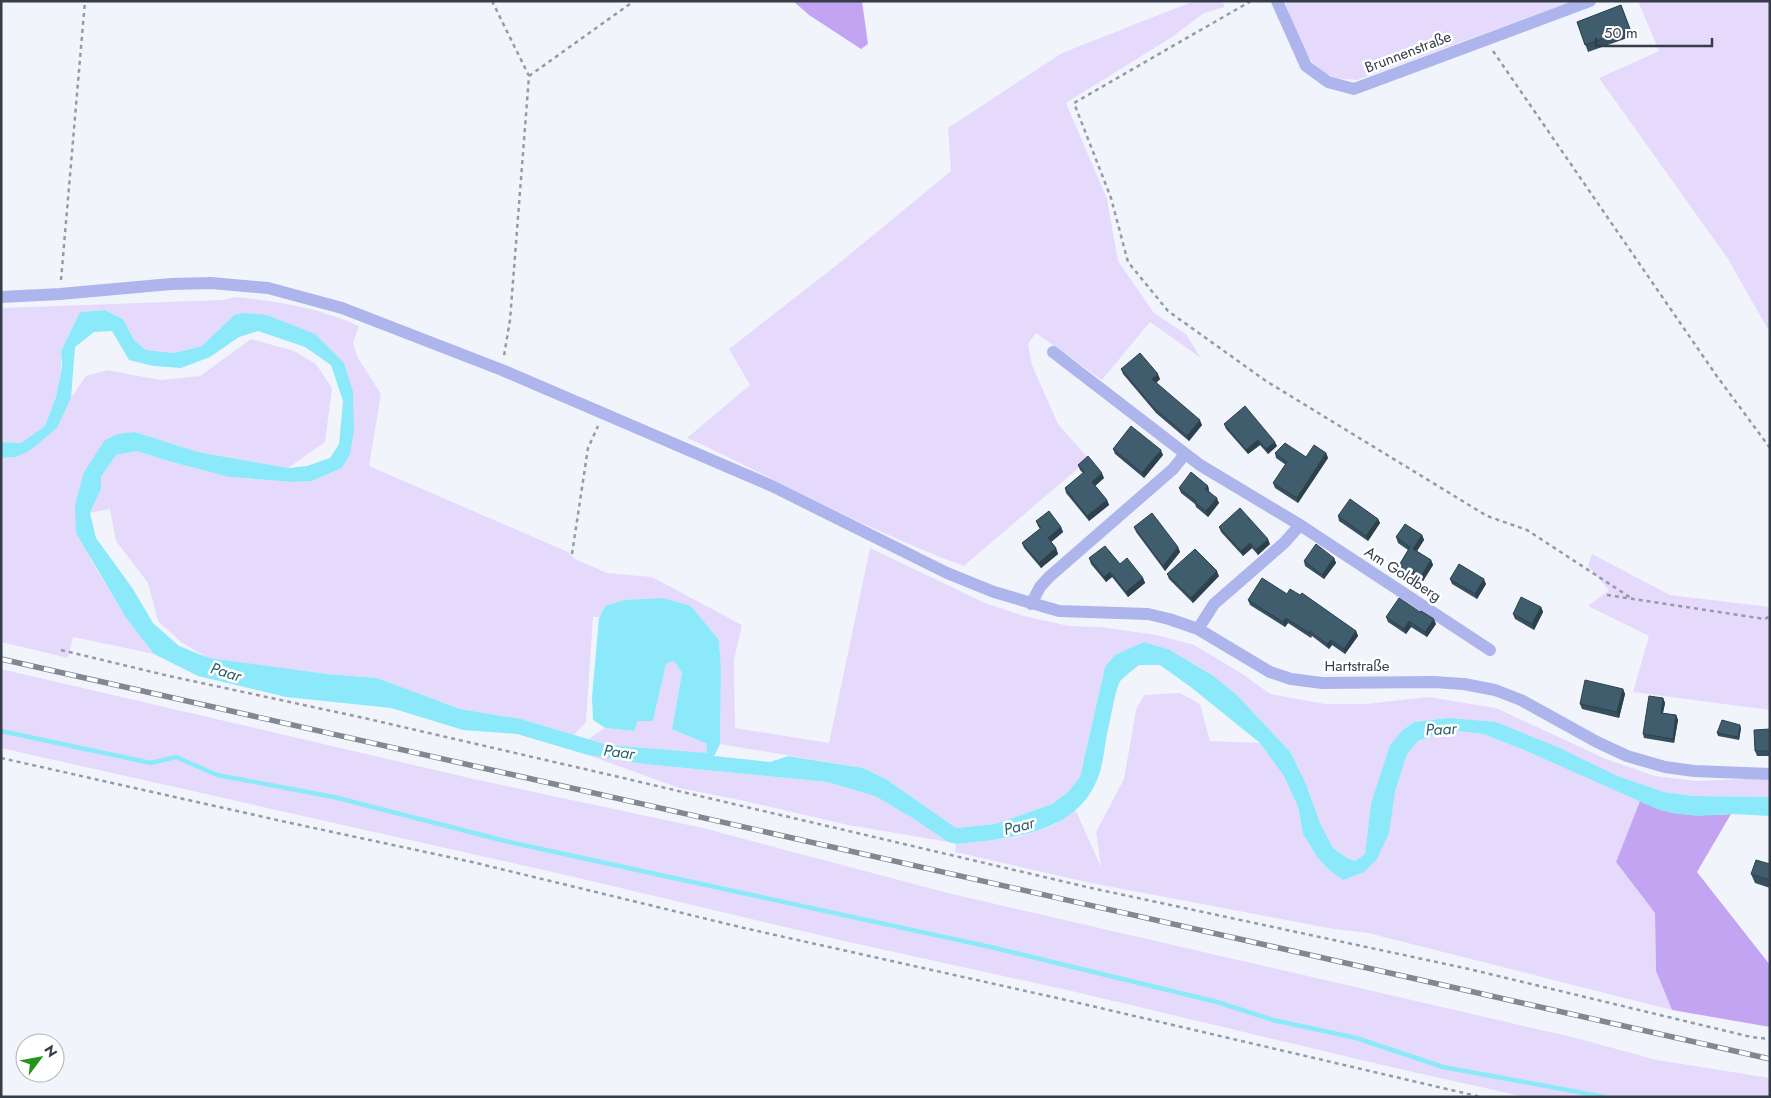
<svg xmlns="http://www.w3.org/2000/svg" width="1771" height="1098" viewBox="0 0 1771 1098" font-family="Jost,sans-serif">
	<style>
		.green { fill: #e6dafc }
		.forest { fill: #c3a4f3 }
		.water { fill: #8ce9fa }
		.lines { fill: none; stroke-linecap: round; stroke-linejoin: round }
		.stream { stroke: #8ce9fa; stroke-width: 4.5 }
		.path { stroke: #959ba4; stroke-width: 2.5; stroke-dasharray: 4 4; stroke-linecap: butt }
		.minor { stroke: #aeb5ed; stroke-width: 12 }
		.rail-casing { stroke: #818891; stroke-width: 5.5 }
		.rail { stroke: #fff; stroke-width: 4; stroke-dasharray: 11; stroke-linecap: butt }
		.wall { fill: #37505f }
		.shaded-wall { fill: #2d414d }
		.building { fill: #405d6e; stroke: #2d414d }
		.labels { text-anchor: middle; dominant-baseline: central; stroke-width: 5; stroke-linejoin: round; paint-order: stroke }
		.street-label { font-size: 15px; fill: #353d48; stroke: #fff }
		.water-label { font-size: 16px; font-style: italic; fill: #2b606a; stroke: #fff }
	</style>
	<rect width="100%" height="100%" fill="#f1f5fb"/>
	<path class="green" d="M1194,1H1222L1225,7L1204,13L1172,37L1066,103L1107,199L1118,261L1154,313L1186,334L1201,358L1150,322L1102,380L1036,333L1028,344L1032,365L1058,424L1089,459L964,566C893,540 824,505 756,471C733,460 711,448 687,438L750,385L729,349L838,264L951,171L948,128L1062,53Z
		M1285,1H1573L1357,80C1350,79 1341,80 1334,77C1303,66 1295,28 1285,1Z
		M1638,1H1770V333L1728,259L1599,78L1659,51Z
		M235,297C278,301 319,308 359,326L353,343L358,358L381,394L369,466L568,552L575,559L607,573L652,577L742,625L734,660L735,728L829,743L870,548L985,603L1024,616L1069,626L1100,627L1157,635L1194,645L1241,673L1270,694L1325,704H1366L1428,697L1496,708L1606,759L1655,776L1697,781L1770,778V797L1694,796L1664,792L1448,718L1414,722L1403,730L1371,804L1365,855L1355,861L1347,858L1333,848L1320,823L1306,784L1291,753L1236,694L1212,675L1170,650L1105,667L1080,777L1068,792L1052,804L995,824L956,828L886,779L863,768L720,744L721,670L719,640L691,606H605L599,617H593L586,722L574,735L521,719L460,709L377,678L327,674L208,658L181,642L158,621L148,583L116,541L110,509L90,513L101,489V477L116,455L137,451L168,461L229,477L294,482L312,481L342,468L350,454L344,363L234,315L202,346L174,353L146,350L134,340L123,319L105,310L80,312L61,351V370L56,397L45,426L21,443L1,442V308L222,300Z
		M251,339L294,351L316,364L332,388L325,442L288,468L198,452L135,432L84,472L91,560L126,618L154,654L73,637L68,658L1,642V458L16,457L57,428L71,398L86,376L107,370L160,380L200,376Z
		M1592,554L1670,595L1770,607V710L1633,692L1649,636L1588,606L1609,590L1588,566Z
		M674,661L682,673L672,729L707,744L706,754L608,745L588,739L605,728L634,731L638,721H653L666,664Z
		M1,669L478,780L703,828L948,893L1572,1037L1657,1060L1770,1078V1097H1525L1395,1068L1076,992L840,940L570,876L1,748Z
		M1180,693L1200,704L1210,741L1260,743L1284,776L1298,807L1303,834L1317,857L1329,870L1364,872L1395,792L1407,754L1418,741L1451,730L1483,734L1524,750L1640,801L1616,862L1655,913L1656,971L1672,1010L1368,933L1334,929L1091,883L955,852L956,844L1018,837L1052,826L1076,811L1101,867L1096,832L1124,779L1136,710L1144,695Z
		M588,755L644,764L827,782L875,796L911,817L948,842L848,825L740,800L679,788Z"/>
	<path class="forest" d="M793,1H862L868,44L861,49L809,15Z
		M1640,801C1671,817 1697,816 1731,814L1697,872L1770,965V1027L1672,1010L1656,971L1655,913L1616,862Z"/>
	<path class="water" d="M105,310L123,319L134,340L146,350L174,353L202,346L234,315L245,313L267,315L315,334L344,363L353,392L354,431L350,454L342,468L312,481L294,482L229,477L168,461L137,451L116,455L101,477V489L90,513L96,538L133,589L153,623L179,646L209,658L327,674L377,678L460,709L521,719L608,745L706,753L707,744L672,729L682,673L674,661L666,664L653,721H638L634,731L605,728L593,720L592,697L599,618L605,606L625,600L663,598L691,606L719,640L721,669L720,744L714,756L770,762L788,756L863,768L886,779L956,828L995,824L1052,804L1068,792L1080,777L1105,667L1115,655L1144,642L1170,650L1212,675L1236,694L1291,753L1306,784L1320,823L1333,848L1347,858L1355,861L1365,854L1371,804L1390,745L1403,730L1414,722L1448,718L1496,722L1560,748L1615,775L1664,792L1694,796L1770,797V816L1731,814L1698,816L1671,813L1657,809L1524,750L1483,734L1451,730L1418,741L1407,754L1395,792L1389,833L1377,859L1364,872L1343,880L1329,870L1317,857L1303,834L1298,807L1284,776L1260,743L1192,688L1160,665H1139C1133,670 1126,675 1121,680C1116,687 1112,711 1110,721C1105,738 1104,765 1097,780C1074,836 1007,838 956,844L948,842L911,817L875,796L827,782L644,764L588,755L517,734L463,730L391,708L286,697L198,676L154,654L126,618L76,533L75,505L84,472L105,440L118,434L135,432L198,452L288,468L307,466L330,458L339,444L343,401L331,365L305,347L258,331L239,337L210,357L181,368L153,366L129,360L112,331L94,332L75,347L71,398L57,428L29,451L16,457L1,458V442L21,443L45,426L56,397L62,367L61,351L80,312Z"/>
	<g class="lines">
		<path class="stream" d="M1,731L151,763L176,757L217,775L334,797L509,842L995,948L1217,1002L1273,1020L1356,1038L1443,1067L1605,1097"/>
		<path class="path" d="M492,1L529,76L510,320L504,356
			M1251,1L1074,103L1111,198L1128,262L1168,311L1266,381L1487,516L1527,530L1631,598
			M1493,51L1716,375L1770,448
			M529,76L634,1
			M61,280L85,1
			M572,554L588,448L598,426
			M1607,595L1765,619L1770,616
			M61,650L169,676L364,718L606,774L1091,888L1469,969L1751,1037L1770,1039
			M1,758L286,822L472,862L744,928L1066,1000L1481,1097"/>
		<path class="minor" d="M1277,1L1306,66L1328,82L1354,89L1590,1
			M1,297L60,294L171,284L211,283L268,288L342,308L502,370L772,486L947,573L994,592L1059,611L1148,614L1169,619L1198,629L1270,672L1291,679L1322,683L1434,682L1464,684L1495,690L1521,700L1597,742L1627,756L1665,767L1694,771L1770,774
			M1053,352L1200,465L1300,525L1490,650
			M1031,604L1040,587L1049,577L1173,469L1185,454
			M1198,629L1214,604L1284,543L1300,525"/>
		<g class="rail-casing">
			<path id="rail" d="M1,659L1770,1059"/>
		</g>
		<use href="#rail" class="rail"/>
	</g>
	<path class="wall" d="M1621,5L1633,36L1588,52L1577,22Z
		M1121,369L1160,379L1156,383L1202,425L1189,441L1156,413L1123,374Z
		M1224,424L1277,446L1268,454L1260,445L1248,454L1226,429Z
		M1113,449L1163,455L1144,478L1115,454Z
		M1275,453L1306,457L1326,453L1328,458L1298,503L1275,488L1273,483L1286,465L1276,458Z
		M1078,465L1104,478L1095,486L1107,500L1109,505L1089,521L1066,493L1065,488L1083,473L1080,470Z
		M1208,486L1209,491L1219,503L1208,517L1196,507L1195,504L1181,493L1179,488Z
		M1338,516L1378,519L1380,523L1368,541L1339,521Z
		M1036,521L1061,527L1063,532L1051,542L1056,548L1058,554L1041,568L1024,548L1022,543L1040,529L1038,526Z
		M1134,527L1178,547L1180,552L1165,571L1136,532Z
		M1219,527L1270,544L1258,555L1252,548L1243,556L1221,532Z
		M1422,535L1424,540L1417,551L1431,560L1433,565L1423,581L1413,575L1410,579L1400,572L1398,567L1408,550L1398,543L1396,537Z
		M1089,558L1120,564L1143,578L1145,583L1128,597L1112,577L1106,582L1091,564Z
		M1334,558L1336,563L1324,579L1305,566L1304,561Z
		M1167,574L1219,576L1193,603L1169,579Z
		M1450,579L1486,584L1477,599L1452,584Z
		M1287,594L1356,631L1358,636L1345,654L1332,645L1329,649L1312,636L1311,638L1288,623L1285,627L1250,605L1248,600Z
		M1541,607L1543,612L1534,630L1515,619L1513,614Z
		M1386,617L1436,624L1427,637L1411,627L1406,634L1388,622Z
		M1623,689L1625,694L1619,718L1582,709L1580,704Z
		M1663,698L1665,703L1663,713L1676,715L1678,720L1674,743L1644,738L1643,734Z
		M1741,728L1739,740L1718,736L1717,733Z
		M1770,729V756H1757L1755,751Z
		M1770,864V888L1755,883L1751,874Z"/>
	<path class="shaded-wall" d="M1158,374L1160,379L1154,385L1152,379Z
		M1200,420L1202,425L1189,441L1187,436Z
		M1258,440L1260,445L1248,454L1246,450Z
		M1275,442L1277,446L1268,454L1266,449Z
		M1161,450L1163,455L1144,478L1142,473Z
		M1326,453L1328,458L1298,503L1297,498Z
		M1102,473L1104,478L1094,487L1092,482Z
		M1208,486L1209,491L1207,494L1205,489Z
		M1217,498L1219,503L1208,517L1206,511Z
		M1107,500L1109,505L1089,521L1087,516Z
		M1378,519L1380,523L1368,541L1366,536Z
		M1061,527L1063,532L1050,543L1048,538Z
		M1422,535L1424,540L1415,554L1413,549Z
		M1268,539L1270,544L1258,555L1256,550Z
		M1250,543L1252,548L1243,556L1241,551Z
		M1178,547L1180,552L1165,571L1163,566Z
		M1056,548L1058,554L1041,568L1039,563Z
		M1334,558L1336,563L1324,579L1322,575Z
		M1431,560L1433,565L1423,581L1421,576Z
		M1411,570L1413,575L1410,579L1408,574Z
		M1217,571L1219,576L1193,603L1191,598Z
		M1110,572L1112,577L1106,582L1104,577Z
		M1143,578L1145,583L1128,597L1126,592Z
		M1484,579L1486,584L1477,599L1475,594Z
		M1541,607L1543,612L1534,630L1532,624Z
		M1286,618L1288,623L1285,627L1283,622Z
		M1434,619L1436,624L1427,637L1425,632Z
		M1409,621L1411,627L1406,634L1404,629Z
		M1356,631L1358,636L1345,654L1344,649Z
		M1331,640L1332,645L1329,649L1327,644Z
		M1623,689L1625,694L1619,718L1617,712Z
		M1663,698L1665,703L1662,717L1661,713Z
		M1676,715L1678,720L1674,743L1673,739Z
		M1740,725L1741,728L1739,740L1738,737Z"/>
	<path class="building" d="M1621,5L1630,29L1585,45L1577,22Z
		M1140,353L1158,374L1152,379L1200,420L1187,436L1154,408L1121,369Z
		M1245,406L1275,442L1266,449L1258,440L1246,450L1224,424Z
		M1131,426L1161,450L1142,473L1113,449Z
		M1285,443L1306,457L1314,445L1326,453L1297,498L1273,483L1287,462L1275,453Z
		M1088,456L1102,473L1092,482L1107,500L1087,516L1065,488L1084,472L1078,465Z
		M1191,472L1208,486L1205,489L1217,498L1206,511L1194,502L1196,501L1179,488Z
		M1350,499L1378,519L1366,536L1338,516Z
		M1240,508L1268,539L1256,550L1250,543L1241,551L1219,527Z
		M1049,511L1061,527L1048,538L1056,548L1039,563L1022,543L1041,528L1036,521Z
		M1152,513L1178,547L1163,566L1134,527Z
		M1405,524L1422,535L1413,549L1431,560L1421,576L1411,570L1408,574L1398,567L1410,547L1396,537Z
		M1316,544L1334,558L1322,575L1304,561Z
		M1105,546L1120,564L1127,558L1143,578L1126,592L1110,572L1104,577L1089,558Z
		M1195,549L1217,571L1191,598L1167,574Z
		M1459,564L1484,579L1475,594L1450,579Z
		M1262,578L1287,594L1290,589L1300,595L1302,593L1356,631L1344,649L1331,640L1327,644L1310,631L1309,633L1286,618L1283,622L1248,600Z
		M1521,597L1541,607L1532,624L1513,614Z
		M1399,598L1420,612L1421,611L1434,619L1425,632L1409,621L1404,629L1386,617Z
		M1585,680L1623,689L1617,712L1580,704Z
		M1649,696L1663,698L1661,713L1676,715L1673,739L1643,734Z
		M1722,720L1740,725L1738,737L1717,733Z
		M1770,729V751H1755L1754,730Z
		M1756,860L1770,864V880L1751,874Z"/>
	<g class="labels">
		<g class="street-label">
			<text transform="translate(1408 52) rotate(-21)">Brunnenstraße</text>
			<text transform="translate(1403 574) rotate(33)">Am Goldberg</text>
			<text x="1357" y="666">Hartstraße</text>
		</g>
		<g class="water-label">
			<text transform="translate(226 672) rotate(17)">Paar</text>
			<text transform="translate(1441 729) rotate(-3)">Paar</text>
			<text transform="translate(619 752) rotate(7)">Paar</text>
			<text transform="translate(1019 826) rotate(-14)">Paar</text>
		</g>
	</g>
	<rect width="1771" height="1098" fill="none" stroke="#353d48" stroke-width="5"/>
	<g transform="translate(40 1058) rotate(58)"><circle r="24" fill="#ffffff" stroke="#aeb1b6"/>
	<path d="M0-4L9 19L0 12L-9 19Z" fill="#26931c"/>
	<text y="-8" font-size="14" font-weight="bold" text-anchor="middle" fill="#353d48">N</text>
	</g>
	<path d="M1596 38v8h116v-8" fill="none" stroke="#353d48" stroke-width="2.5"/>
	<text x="1604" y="38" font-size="15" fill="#353d48" stroke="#ffffff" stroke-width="4" paint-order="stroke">50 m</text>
</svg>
